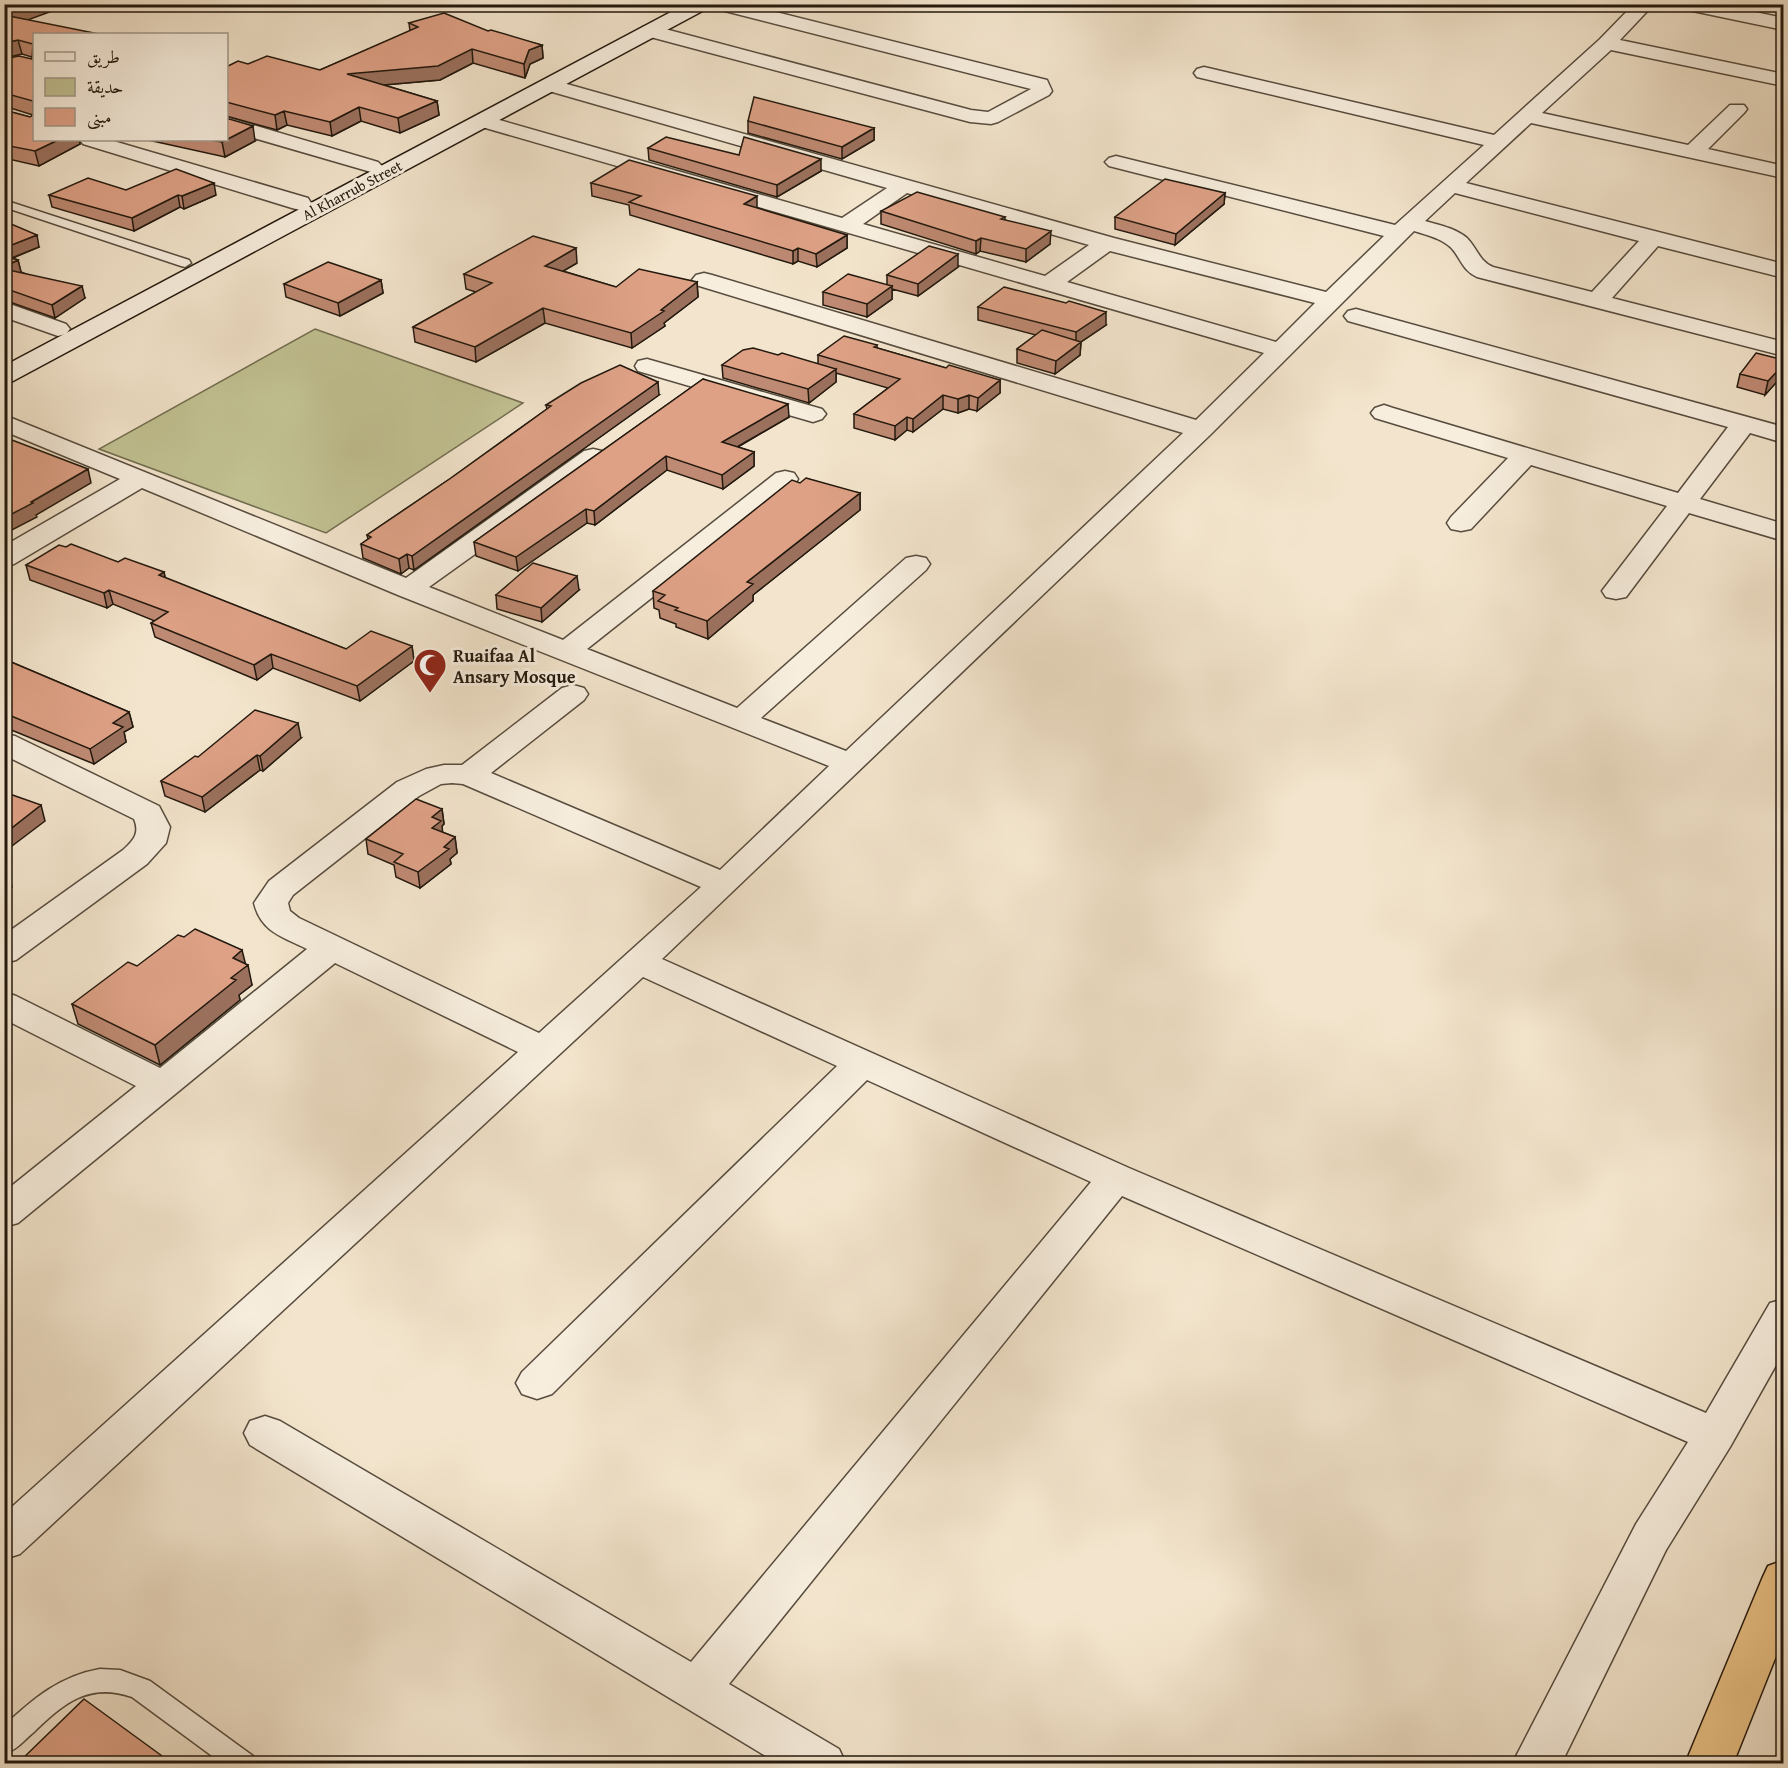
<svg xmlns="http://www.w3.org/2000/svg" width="1788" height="1768" viewBox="0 0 1788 1768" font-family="'Gentium Book Plus',Amiri,serif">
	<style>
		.green { fill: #c2c293; stroke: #726e50; stroke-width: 1.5 }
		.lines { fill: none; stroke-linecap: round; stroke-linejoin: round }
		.service-casing { stroke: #574c3e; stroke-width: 3 }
		.minor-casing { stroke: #574c3e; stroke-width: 3 }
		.secondary-casing { stroke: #23190e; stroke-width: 3 }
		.motorway-casing { stroke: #23190e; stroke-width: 3 }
		.service { fill: #f7eede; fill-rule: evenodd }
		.minor { fill: #f7eede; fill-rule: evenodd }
		.secondary { fill: #f7eede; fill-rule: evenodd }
		.motorway { fill: #eac286; fill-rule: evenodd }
		.wall { fill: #bf8a73; stroke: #23190e; stroke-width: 1.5 }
		.shaded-wall { fill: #9b715e; stroke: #23190e; stroke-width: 1.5 }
		.building { fill: #dea186; stroke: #23190e; stroke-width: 1.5 }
		.labels { text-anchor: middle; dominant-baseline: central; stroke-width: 6; stroke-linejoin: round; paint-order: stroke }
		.far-street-label { font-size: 15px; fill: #23190e; stroke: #f7eede }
		.poi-label { font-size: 18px; font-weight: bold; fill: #23190e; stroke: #f7eede; text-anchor: start }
	</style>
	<rect width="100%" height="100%" fill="#f3e5cd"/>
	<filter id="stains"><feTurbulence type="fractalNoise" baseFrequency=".00333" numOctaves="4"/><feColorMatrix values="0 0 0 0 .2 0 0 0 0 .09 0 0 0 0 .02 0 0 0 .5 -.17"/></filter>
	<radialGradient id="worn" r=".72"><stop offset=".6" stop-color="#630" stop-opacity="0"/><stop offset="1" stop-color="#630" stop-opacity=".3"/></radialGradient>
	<path class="green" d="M315,329L523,403L326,533L99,449Z"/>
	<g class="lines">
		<g class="service-casing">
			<path id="service" d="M4,200L189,260L191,263L185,267L181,266L4,207Z
				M100,1669L120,1670L150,1681L253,1756L257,1764H223L132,1697C89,1682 64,1703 34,1732C24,1740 17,1750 4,1754V1726C34,1698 60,1676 100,1669Z"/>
		</g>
		<g class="minor-casing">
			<path id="minor" d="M711,4H744L1047,80L1052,91L1049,95L998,122L991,124L970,122L643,35L641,31L643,27L650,25L971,110L988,112L1031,89L713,8Z
				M1634,4H1654L1620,40L1784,74V86L1611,50L1542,113L1688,145L1730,105H1744L1747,109L1744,113L1708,149L1784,166V178L1531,123L1466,183L1784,264V278L1658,246L1612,298L1784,342V356L1477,277C1464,271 1462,262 1454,251C1445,239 1427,235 1414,231L1210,435L662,959L1129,1168L1706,1413L1770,1303L1784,1299V1351L1730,1447L1666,1550L1561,1764H1512L1636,1524L1688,1442L1122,1196L729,1684L839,1749L846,1764H779L250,1445L244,1433L250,1421L265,1416L280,1421L691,1662L1091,1182L867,1080L552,1394L537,1399L522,1394L516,1383L522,1372L837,1066L643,977L20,1554L4,1559V1514L518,1052L335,963L18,1223L4,1227V1192L136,1086L4,1019V992L16,996L160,1068L307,949C283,937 261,932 254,903L269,881L397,782L426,769L444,765H462L562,688L573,685L584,688L588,694L584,700L491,773L720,870L829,766L398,595L142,488L14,564L4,566V546L120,479L4,431V415L406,578L584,451L593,449L602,451L606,457L602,463L429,587L563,640L776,473L785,471L794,473L798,479L794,485L587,649L737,708L906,558L916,556L926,558L930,564L926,570L761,718L846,751L1183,433L696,285L692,280L696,275L704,273L712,275L1196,420L1264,353L475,125L472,121L475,117H489L842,218L887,188L542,89L539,85L542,81L549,79L1114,238L1326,292L1384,236L1109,166L1105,162L1109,158L1116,156L1395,225L1484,145L1197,77L1194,73L1197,69L1204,67L1494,135L1600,39ZM907,193L1089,245L1045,276L863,224ZM1455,193L1639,241L1592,292L1493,267C1479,261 1477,248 1467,238C1455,228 1439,225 1425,221ZM1110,251L1315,303L1276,342L1067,282ZM452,783L463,784L701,887L539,1033L299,918L290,911L288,903L293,895L419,796L441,784Z
				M1679,4H1717L1784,18V30L1688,10L1681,8Z
				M226,117L378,162L382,166L378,170L371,172L226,130Z
				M80,140H110L308,198L311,203L308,208L300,210L292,208L83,144Z
				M4,302L66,324L70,329L66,334L58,336L4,317Z
				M1356,309L1784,427V443L1750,433L1700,499L1784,524V541L1689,513L1626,597L1616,599L1606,597L1602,591L1667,506L1531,465L1471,529L1461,531L1451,529L1447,523L1451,517L1508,458L1375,418L1371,413L1375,408L1384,405L1393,408L1678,493L1728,427L1348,321L1344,316L1348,311Z
				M647,359L822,409L826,414L822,419L813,422L638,371L635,366L638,361Z
				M4,734L15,736L159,806L170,827L166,843L147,864L16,960L4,963V935L123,850C134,840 140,833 134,819L4,755Z"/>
		</g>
		<g class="secondary-casing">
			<path id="secondary" d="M686,4H710L708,8L13,381L4,383V366Z"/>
		</g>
		<g class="motorway-casing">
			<path id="motorway" d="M1784,1560V1636L1733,1764H1685L1762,1579L1768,1566Z"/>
		</g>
		<use href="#service" class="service"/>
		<use href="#minor" class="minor"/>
		<use href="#secondary" class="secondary"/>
		<use href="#motorway" class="motorway"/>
	</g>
	<path class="wall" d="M29,20L80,144L39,166L4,158V110L30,117L33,115L4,106V59H32V57L22,54L4,58Z
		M409,23L488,31L542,45L543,58L530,64L525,78L473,63L440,80L384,85L437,101L439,115L400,133L361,121L332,136L287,125L277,130L226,116V67L248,64L320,70L410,31Z
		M748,121L874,128V140L842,159L748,133Z
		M148,140H226L255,141L225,157Z
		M648,148L739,155L821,171L777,197L649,160Z
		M591,183L757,208L847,235V248L817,267L798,261L793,264L630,215L629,205L592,196Z
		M126,190L216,195L184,209L180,207L134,231L52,207L49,195Z
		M1225,193L1224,204L1175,245L1115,229V217Z
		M881,211L1005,217V220L1050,244L1026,262L980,251L976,254L881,224Z
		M4,221L39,247L13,258L18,260L21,272L85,298L55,318L4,300Z
		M577,263L563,271L616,287L697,282L698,297L664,323L665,326L632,348L545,323L476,362L415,342L413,327L476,292L466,289L464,274Z
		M958,267L918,296L892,289V299L867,317L823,305V292L887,285V275Z
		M381,280L383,293L340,316L286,297L284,284Z
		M978,307L1106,325L1081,342L1080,355L1055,374L1017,363V349L1036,335L978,320Z
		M877,345V348L946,368L1000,380V393L977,411L969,409L958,413L943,409L913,432L907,430L895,440L854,428V414L888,388L836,373V382L809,403L723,378L722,365L778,355L818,364V355Z
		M1740,374H1783L1765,395L1737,387Z
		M703,379L789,417L738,447L754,452V466L723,489L667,470L595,525L587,523L518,571L476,556L474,542Z
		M659,395L414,570L409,568L401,574L363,558L361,544L368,539L367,535L451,478L547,409L546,405Z
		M800,483L860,493V510L753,595V601L708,639L676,627V624L660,618L659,610L654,608L653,591Z
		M66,547L118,562L164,572L165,578L346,649L412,646L414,661L360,701L273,668L257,680L155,637L151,623L155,621L113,604L107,608L30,580L26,565Z
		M579,590L542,622L497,609L496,595Z
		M4,659L129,712L133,727L124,732L126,742L94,764L4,727Z
		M301,738L263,771L260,770L205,812L165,796L161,781L198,757Z
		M442,809L444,824L442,826V832L455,837L457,853L450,859L451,864L420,888L396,877L394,865L368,854L366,839Z
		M245,964L252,985L239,995L240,1000L160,1065L78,1024L72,1004Z"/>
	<path class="shaded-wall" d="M32,4H71L6,28L4,14Z
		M18,40L22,54L4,58V43Z
		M542,45L543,58L530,64L525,78L524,64L529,50Z
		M472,49L473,63L440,80L349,88L347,74Z
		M437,101L439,115L400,133L398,118Z
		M359,107L361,121L332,136L330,122Z
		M284,111L287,125L277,130L275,115Z
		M253,126L255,141L225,157L222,142Z
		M874,128V140L842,159V147Z
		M58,140H79L80,144L39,166L35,151Z
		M821,159V171L777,197V185Z
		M214,183L216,195L184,209L182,196Z
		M1225,193L1224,204L1175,245L1176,234Z
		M178,195L180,207L134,231L132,218Z
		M757,196V209L744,204Z
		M1051,231L1050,244L1026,262V249Z
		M37,235L39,247L4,261V248Z
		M847,235V248L817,267L816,254Z
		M981,238L980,251L976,254V241Z
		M576,248L577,263L546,281L545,266Z
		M798,248V261L793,264V251Z
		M958,254V267L918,296V284Z
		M18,260L21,272L4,281V267Z
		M381,280L383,293L340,316L338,303Z
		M697,282L698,297L664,323L665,326L632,348L631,333Z
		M82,286L85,298L55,318L52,305Z
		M892,286V299L867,317V304Z
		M543,308L545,323L476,362L475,347Z
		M1106,312V325L1081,342L1080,355L1055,374L1056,361L1076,346V332Z
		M1784,364V374L1765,395L1768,381Z
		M836,369V382L809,403L808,389Z
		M1000,380V393L977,411L978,398Z
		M658,382L659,395L414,570L412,556Z
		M943,395V409L913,432V419Z
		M969,395V409L958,413V399Z
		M788,404L789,417L723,455L722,442Z
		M907,417V430L895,440V426Z
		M754,452V466L723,489L722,475Z
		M666,456L667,470L595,525L594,511Z
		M88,469L91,483L36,515L37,517L4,534V518Z
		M860,493V510L753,595V601L708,639L707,621L747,582Z
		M586,509L587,523L518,571L516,557Z
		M407,554L409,568L401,574L399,559Z
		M164,572L167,586L159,575Z
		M577,576L579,590L542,622L541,608Z
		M109,590L113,604L107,608L104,593Z
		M412,646L414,661L360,701L357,686Z
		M271,654L273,668L257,680L254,665Z
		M129,712L133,727L124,732L126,742L94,764L90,749L113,723Z
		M298,723L301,738L263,771L260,756Z
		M257,755L260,770L205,812L202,797Z
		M6,782L10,797L4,801V783Z
		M41,805L45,821L4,852V834Z
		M442,809L444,824L442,826L443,836L435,843L432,817Z
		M455,837L457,853L450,859L451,864L420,888L418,872L444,847Z
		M8,872L12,887L4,892V874Z
		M242,950L246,966L248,965L252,985L239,995L240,1000L160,1065L155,1045L231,978L233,958Z"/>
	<path class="building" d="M4,4H32L4,14Z
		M444,13L488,31L491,30L542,45L529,50L524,64L472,49L438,66L347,74L437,101L398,118L359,107L330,122L284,111L275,115L226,102V67L238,61L248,64L267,56L320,70L418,27L409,23Z
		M4,15L99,34H34V140H58L35,151L4,145V110L30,117L33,115V101L4,93V59L19,56L32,59L33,44L18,40L4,43Z
		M754,97L874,128L842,147L748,121Z
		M226,118L253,126L222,142L210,140H226Z
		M666,137L739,155L744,137L821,159L777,185L648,148Z
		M629,160L757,196L744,204L847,235L816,254L798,248L793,251L629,202L641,196L591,183Z
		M176,169L214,183L182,196L178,195L132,218L49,195L88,178L126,190Z
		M1165,179L1225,193L1176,234L1115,217Z
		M917,192L1005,217L1001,219L1051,231L1026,249L981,238L976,241L881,211Z
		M4,221L37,235L4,248Z
		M533,236L576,248L545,266L616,287L639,269L697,282L661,310L664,311L631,333L543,308L475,347L413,327L492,283L464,274Z
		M929,246L958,254L918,284L887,275Z
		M4,256L18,260L4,267Z
		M328,262L381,280L338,303L284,284Z
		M4,269L82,286L52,305L4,288Z
		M848,274L892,286L867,304L823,292Z
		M1004,287L1066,303L1069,301L1106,312L1076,332L978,307Z
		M1042,330L1081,342L1056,361L1017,349Z
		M844,336L877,345L874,347L946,368L949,365L1000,380L978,398L969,395L958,399L943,395L913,419L907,417L895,426L854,414L900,379L818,355Z
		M753,348L778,355L782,353L836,369L808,389L722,365L743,350Z
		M1756,353L1784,360V364L1768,381L1740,374Z
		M620,365L658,382L412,556L407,554L399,559L361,544L371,537L367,535L451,478L551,406L546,405L581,383Z
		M703,379L788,404L722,442L754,452L722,475L666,456L594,511L586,509L516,557L474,542Z
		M4,437L88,469L31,502L33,503L4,518Z
		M806,478L860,493L747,582L753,584L707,621L675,610L678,608L658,601L665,595L653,591L792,480L800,483Z
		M71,544L118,562L125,558L164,572L159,575L346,649L371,631L412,646L357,686L271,654L254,665L151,623L168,612L109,590L104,593L26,565L59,545L66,547Z
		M533,563L577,576L541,608L496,595Z
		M4,659L129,712L113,723L123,727L90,749L4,713Z
		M255,710L298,723L260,756L257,755L202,797L161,781L195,756L198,757Z
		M4,792L41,805L4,834Z
		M416,799L442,809L432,817L441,821L432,828L455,837L444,847L449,849L418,872L394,862L403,854L366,839Z
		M195,929L242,950L233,958L248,965L231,978L236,980L155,1045L72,1004L128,962L137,966L178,935L184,937Z
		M84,1699L173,1764H17Z"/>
	<defs>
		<g id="mosque-pin" transform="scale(1.725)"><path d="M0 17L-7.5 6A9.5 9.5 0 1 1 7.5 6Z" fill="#8f2418" stroke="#f7eede"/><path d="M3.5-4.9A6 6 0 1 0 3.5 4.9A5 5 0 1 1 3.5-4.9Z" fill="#fff"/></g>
	</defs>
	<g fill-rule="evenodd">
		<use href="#mosque-pin" x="430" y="665"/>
	</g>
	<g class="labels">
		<g class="far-street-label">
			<text transform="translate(352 190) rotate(-28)">Al Kharrub Street</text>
		</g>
		<g class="poi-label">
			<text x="453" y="655">Ruaifaa Al<tspan x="453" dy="21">Ansary Mosque</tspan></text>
		</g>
	</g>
	<rect width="1788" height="1768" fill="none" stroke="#f3e5cd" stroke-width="24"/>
	<rect x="6" y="6" width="1776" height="1756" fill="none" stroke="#23190e" stroke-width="3"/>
	<rect x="12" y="12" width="1764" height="1744" fill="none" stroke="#23190e" stroke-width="1.5"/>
	<rect x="33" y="33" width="195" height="108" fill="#f7eede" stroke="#a2998b" stroke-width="1.5"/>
	<rect x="45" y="52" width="30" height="9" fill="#f7eede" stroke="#a2998b" stroke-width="1.5"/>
	<text x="87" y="63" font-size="18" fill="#23190e">طريق</text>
	<rect x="45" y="78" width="30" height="18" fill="#c2c293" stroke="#a2998b" stroke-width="1.5"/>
	<text x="87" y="93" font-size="18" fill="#23190e">حديقة</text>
	<rect x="45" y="108" width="30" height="18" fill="#dea186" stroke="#a2998b" stroke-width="1.5"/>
	<text x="87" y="123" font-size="18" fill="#23190e">مبنى</text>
	<rect width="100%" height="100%" filter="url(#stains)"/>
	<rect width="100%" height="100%" fill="url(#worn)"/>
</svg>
